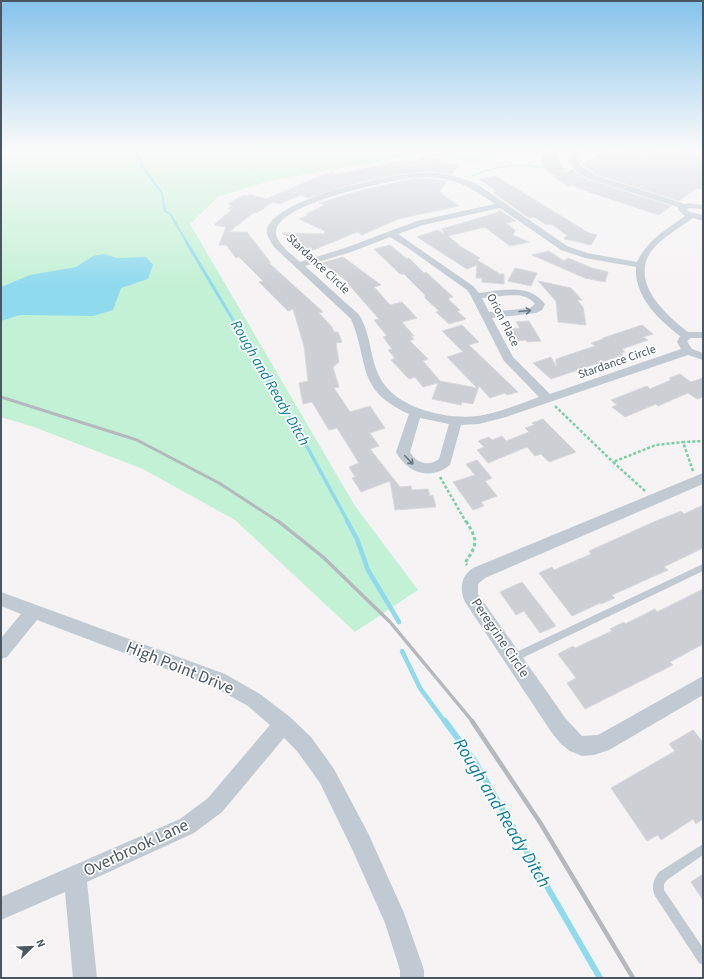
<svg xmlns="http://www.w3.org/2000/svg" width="704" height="979" viewBox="0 0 704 979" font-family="'Source Sans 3',sans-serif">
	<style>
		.green { fill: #c3f1d5 }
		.water { fill: #90daee }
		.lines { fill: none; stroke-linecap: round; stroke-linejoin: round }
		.stream-far4 { stroke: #90daee; stroke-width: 2 }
		.stream-far3 { stroke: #90daee; stroke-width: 3 }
		.stream-far2 { stroke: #90daee; stroke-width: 3.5 }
		.stream-far1 { stroke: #90daee; stroke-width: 4.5 }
		.stream { stroke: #90daee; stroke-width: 6 }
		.building { fill: #cdcfd5; stroke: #d7d9de }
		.path-far2 { stroke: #7ad0a6; stroke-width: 1.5; stroke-dasharray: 1.5 1; stroke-linecap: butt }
		.path-far1 { stroke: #7ad0a6; stroke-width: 2.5; stroke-dasharray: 3 2; stroke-linecap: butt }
		.path { stroke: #7ad0a6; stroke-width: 3; stroke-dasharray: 3.5 2.5; stroke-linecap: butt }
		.service { fill: #c1cad2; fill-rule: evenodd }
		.minor { fill: #c1cad2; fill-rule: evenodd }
		.rail-far2 { stroke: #b5b8bd; stroke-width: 3 }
		.rail-far1 { stroke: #b5b8bd; stroke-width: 3.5 }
		.rail { stroke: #b5b8bd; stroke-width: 4.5 }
		.oneway { stroke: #6e7983 }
		.labels { text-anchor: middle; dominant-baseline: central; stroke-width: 3.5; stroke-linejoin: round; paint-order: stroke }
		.far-street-label { font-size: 12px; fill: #4a5661; stroke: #fff }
		.street-label { font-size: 14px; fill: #4a5661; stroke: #fff }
		.water-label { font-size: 15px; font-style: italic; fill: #0c7c9b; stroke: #fff }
		.near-street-label { font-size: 17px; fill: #4a5661; stroke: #fff }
		.near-water-label { font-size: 18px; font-style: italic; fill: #0c7c9b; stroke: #fff }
	</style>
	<rect width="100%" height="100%" fill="#f5f3f3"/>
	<path class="green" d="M1,149H509L479,161L470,163L447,156L426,153L269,181L218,197L190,224L355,506L418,590L355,632L235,520L143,469L34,427L1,417Z"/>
	<path class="water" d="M104,254L117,258L146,257L153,265L148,279L121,288L113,310L93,316L20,315L1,321V287L30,275L76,267L93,256Z"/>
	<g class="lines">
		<path class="stream-far4" d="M135,149L144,169L162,193L165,211L170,214L188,244"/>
		<path class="stream-far3" d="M187,243L260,365"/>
		<path class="stream-far2" d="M259,364L293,421L348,522"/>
		<path class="stream-far1" d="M347,521L357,539L368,570L399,622
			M402,651L420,688L445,722"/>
		<path class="stream" d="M445,721L475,762L600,978"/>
	</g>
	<path class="building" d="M538,149H554L565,173L573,169L575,172L589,180L671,206L659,215L589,192L570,184L571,187L555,178L556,177L546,170Z
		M610,149L645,157L660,149H671L703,157V190L697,188L679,201L596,174L582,164Z
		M420,157L440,159L438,163L458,165L452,174L430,171L408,173L363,181L308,198L301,195L279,204L273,202L257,213L254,212L229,232H247L271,263H269L323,312L319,313L332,327L334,332H338L342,342L336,343L339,362L333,367L339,387L334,388L350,412L370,406L385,428L370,433L379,446L370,449L400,487L411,486L412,490L428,489L430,496L433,495L436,507L395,510L390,481L361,492L352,478L355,477L349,467L359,463L337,428L329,430L312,402L303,404L299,383L308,381L304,346L293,309L288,311L259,282L263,281L239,257L236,258L226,245H219L226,227L214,225L232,209L228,208L232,205L228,204L243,195L247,196L250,194L266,199L320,176L333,172L336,174L398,162L419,160Z
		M496,176L589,233L597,235L591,245L574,241L564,239L567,235L551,224L547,225L534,217L529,218L495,194L494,192L497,191L479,179Z
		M417,178L447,181L439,192L459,206L398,219L362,235L357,232L306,253L282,233L324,234L325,231L299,219L308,215L306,214L325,205L319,203L362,190Z
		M499,210L516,221L506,223L515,230L513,235L529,242L510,246L485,227L448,236L459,245H458L480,258L477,260L500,274H504V284L482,282V278H476L477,265L467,269L417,237L438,230L444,234L442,229L499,212Z
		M390,245L407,259L409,258L424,273L426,272L453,297L449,298V300L460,310L457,311L466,319L449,324L436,312L439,311L425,298V295L404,274H400L374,249Z
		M549,251L564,261L568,258L592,268L608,272L605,282L585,278L532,255Z
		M343,257L381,285L374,287L390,305L402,302L417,318L402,322L414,336H411L414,339L410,341L428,359L423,361L440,381L477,388L447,357L463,352L442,331L462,325L479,342L469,345L518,392L507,395L505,393L490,398L479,386L473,404L462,402L461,405L432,399L438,383L423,387L415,377L409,379L391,360L395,358L388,350L392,349L383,337L387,336L374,320L379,319L343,278L322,263Z
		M515,268L537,273L531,286L508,281Z
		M538,281L571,288L582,300H577L583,307L586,325L558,322L556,301Z
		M529,321L541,341L527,342L526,340L515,341L509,329L520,328L516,322Z
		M642,325L653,334L643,337L648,340L622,349L625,352L621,353L623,355L551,379L533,363L551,357L556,366V359L595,346L591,343L603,339V338Z
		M680,374L691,382L703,378V397L697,399L688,393L658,406L656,404L625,417L612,407L617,405L611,400L647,386L650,389L671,380L669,378Z
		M543,419L576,452L549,462L541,454L535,456L527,447L488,463L477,450L484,447L478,441L489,437L492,440L502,436L506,441L529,432L525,428L534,425L532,423Z
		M477,460L492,478L485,481L497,496L481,502L484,506L473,510L453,482L475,475L466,464Z
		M703,505V548L664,567L668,570L612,595L615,598L601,604L600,603L572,616L539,573L552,567L554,570L591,554L589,551L656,521L681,511L684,514Z
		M522,582L556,626L540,633L524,611L516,615L500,592Z
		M703,589V644L670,662L673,665L585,709L567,683L576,678L558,654L573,646L575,648L612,631L610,629L624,622L625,624L655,609L657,612Z
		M693,730L703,742V819L696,824L693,819L661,840L658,835L647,841L611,788L675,751L669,744Z
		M703,874V900L691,882Z"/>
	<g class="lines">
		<path class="path-far2" d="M472,176C491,168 512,163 533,166C545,167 555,170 567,169"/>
		<path class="path-far1" d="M555,406L613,462
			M693,471L683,442L703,441
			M440,477L466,522
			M645,491L613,462L656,445L683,442"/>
		<path class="path" d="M466,521C478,541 478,543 465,563L467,565"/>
		<path class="service" d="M703,564V571L516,661L513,662L510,661L509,658L510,655Z
			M703,844V855L667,880L664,884V890L703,948V965L699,963L655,896C651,887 653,880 659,872Z"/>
		<path class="minor" d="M578,149H586L578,155L576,159L582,167L595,175L685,204L689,203L703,205V209L690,208L686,209L690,212L703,215V221L693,218C680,228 660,238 650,253C631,284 666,315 688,332H703V338H691L687,341L692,349L703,353V360L688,355L506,417L479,424L461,425L450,465C430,481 407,473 396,452L409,414C355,389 370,364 351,319L274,247C271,242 266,236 267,230C273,198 395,173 423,173C442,172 460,177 477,184L567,246L587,253L637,262C647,240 667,229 685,216L678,210V207L589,179L576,171L568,159L573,153ZM417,177C452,176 467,185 495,204L417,221L345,248L300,262C292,254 276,244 276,232C276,203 393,180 417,177ZM500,208L561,250L585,258L636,267C634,296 658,319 680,336L677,342L681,349L550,394L513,357L492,318L536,313L542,310L545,304C530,283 501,290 479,293L473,286L398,234L423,225ZM390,237L408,248L467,290L471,296L504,361L539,397C519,404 499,413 478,416C446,420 394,408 379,376C370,358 371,336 361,318C358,312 351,308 346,303C332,291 319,278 305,266L351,252ZM502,296C513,295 527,293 535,304L530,308L489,312L482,298ZM420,418L449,424L439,459C429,467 416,463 410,452Z
			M703,473V484L485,578L478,584V594L566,719L582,736L598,735L703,676V695L609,750L594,755L582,756L570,751L561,744L552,733L465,602C459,589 461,576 473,568Z
			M1,592L225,674L260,694L290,717L311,737L334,769L368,833L404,913L424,970V978H400V970L385,923L352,849L320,783L297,751L284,738L222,812L194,833L87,882L97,978H73L65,892L1,920V897L180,819L208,798L270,725L248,706L214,687L37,620L7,657L1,659V638L21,614L1,606Z"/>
		<path class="rail-far2" d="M1,397L137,440L219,483L279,522"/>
		<path class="rail-far1" d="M278,521L323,557L390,622L473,722"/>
		<path class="rail" d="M472,721L541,824L633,978"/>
	</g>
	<defs><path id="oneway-shaft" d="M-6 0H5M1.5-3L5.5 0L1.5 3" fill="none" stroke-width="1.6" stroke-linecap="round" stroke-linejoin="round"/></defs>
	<g class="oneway">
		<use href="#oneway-shaft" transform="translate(525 311) rotate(-5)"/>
		<use href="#oneway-shaft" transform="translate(409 460) rotate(46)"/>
	</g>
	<linearGradient id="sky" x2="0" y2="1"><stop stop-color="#85c3ea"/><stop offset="0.52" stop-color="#fafafa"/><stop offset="1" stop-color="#fafafa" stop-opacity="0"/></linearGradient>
	<rect width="704" height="286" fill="url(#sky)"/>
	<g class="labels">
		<g class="far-street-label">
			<text transform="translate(318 264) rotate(43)">Stardance Circle</text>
			<text transform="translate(503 320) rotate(63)">Orion Place</text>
			<text transform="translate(617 362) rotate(-19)">Stardance Circle</text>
		</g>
		<g class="street-label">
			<text transform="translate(500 638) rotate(56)">Peregrine Circle</text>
		</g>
		<g class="water-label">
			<text transform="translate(270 383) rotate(60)">Rough and Ready Ditch</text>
		</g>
		<g class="near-street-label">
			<text transform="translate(180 668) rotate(22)">High Point Drive</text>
			<text transform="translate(136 848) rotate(-25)">Overbrook Lane</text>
		</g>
		<g class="near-water-label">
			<text transform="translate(502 813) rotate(59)">Rough and Ready Ditch</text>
		</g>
	</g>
	<rect width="704" height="979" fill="none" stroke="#4a5661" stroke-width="4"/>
	<g transform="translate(32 947) rotate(67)" stroke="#ffffff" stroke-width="3" paint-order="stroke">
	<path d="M0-3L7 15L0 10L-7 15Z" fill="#4a5661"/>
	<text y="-6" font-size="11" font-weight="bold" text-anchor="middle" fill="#4a5661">N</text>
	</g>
</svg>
